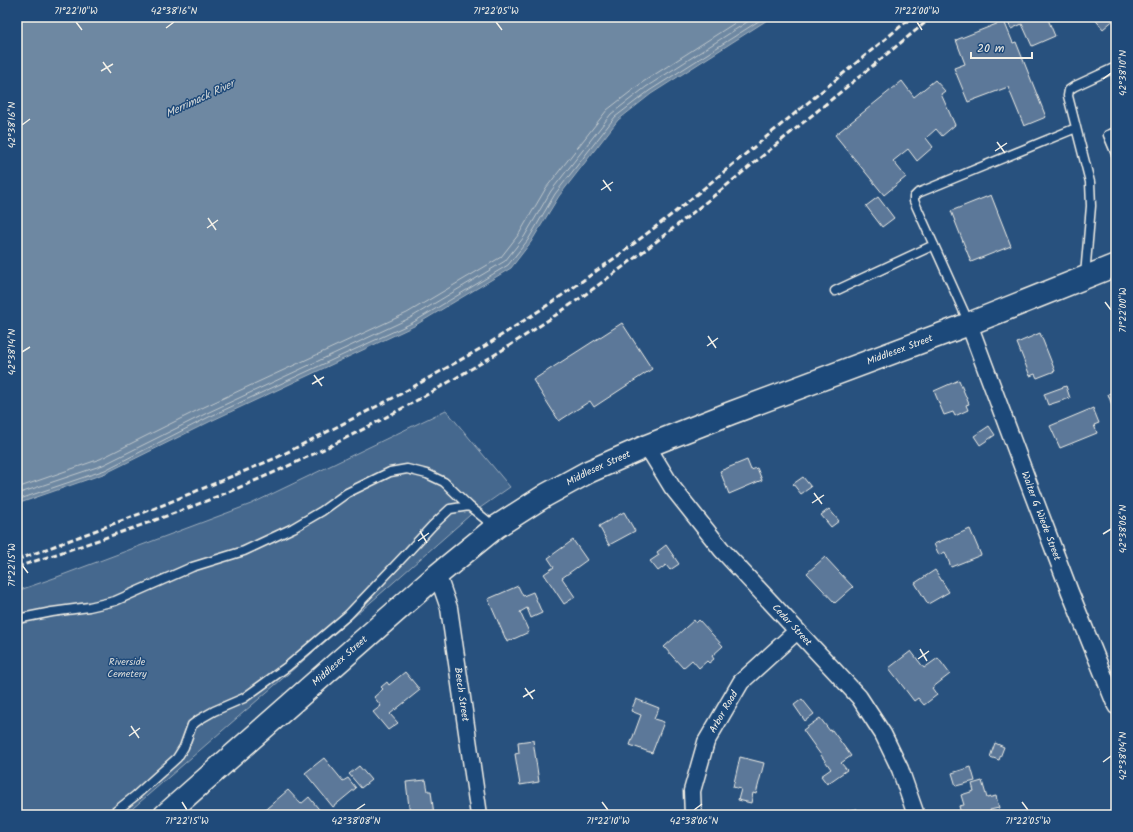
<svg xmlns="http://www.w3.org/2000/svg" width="1133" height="832" viewBox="0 0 1133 832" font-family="Kalam,sans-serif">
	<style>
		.green { fill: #45688e; stroke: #9cacbb }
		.water { fill: #6e88a2; stroke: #a4b2be }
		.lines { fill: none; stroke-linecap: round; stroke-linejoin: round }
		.shore { stroke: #bec7cc; stroke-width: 1 }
		.building { fill: #5b7899; stroke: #f4f1e8 }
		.service-casing { stroke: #f4f1e8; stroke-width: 11 }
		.minor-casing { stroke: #f4f1e8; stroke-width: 19 }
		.primary-casing { stroke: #f4f1e8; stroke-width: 25 }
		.service { stroke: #1f4a7a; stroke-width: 8 }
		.minor { stroke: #1f4a7a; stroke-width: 16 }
		.primary { stroke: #1f4a7a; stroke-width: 22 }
		.rail { stroke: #f4f1e8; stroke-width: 3; stroke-dasharray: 6 3; stroke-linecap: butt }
		.ticks { fill: none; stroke: #f4f1e8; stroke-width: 1.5 }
		.labels { text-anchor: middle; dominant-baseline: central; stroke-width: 3; stroke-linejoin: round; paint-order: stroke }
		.street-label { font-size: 10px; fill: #f4f1e8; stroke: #1f4a7a }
		.park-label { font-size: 10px; fill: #dadcda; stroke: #1f4a7a }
		.water-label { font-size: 11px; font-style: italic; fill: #d9dcda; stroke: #1f4a7a }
		.neatline { fill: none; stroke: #f4f1e8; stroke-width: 1.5 }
		.ticks-label { font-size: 10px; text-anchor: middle; fill: #f4f1e8 }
	</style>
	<rect width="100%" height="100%" fill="#28517e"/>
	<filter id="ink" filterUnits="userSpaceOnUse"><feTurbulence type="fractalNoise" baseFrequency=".025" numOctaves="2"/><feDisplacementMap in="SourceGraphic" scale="8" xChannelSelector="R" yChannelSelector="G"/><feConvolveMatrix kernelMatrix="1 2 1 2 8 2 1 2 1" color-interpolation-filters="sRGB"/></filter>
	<g filter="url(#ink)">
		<path class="green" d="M446,410L510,487L470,515L386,589L125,815H17V591L57,577L251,504Z"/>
		<path class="water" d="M17,17H772L651,94L618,120L559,196L531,242L511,268L414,326L211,421L106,473L17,504Z"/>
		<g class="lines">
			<path class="shore" d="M17,488L100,459L204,407L407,313L501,257L519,234L546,188L607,110L643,82L744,17
				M17,494L103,465L207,413L410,318L505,261L524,237L551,191L611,114L646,87L755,17
				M17,500L105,470L209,417L412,323L508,265L528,240L555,194L615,117L649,91L765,17"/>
		</g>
		<path class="building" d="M1006,17H1047L1055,36L1032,46L1022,24L1011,29Z
			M1093,17H1116V18L1103,29Z
			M1004,21L1013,43L1016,42L1046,117L1024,126L1008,87L968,102L954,68L965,64L956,40Z
			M935,80L945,91L941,94L955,125L942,136L936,129L926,138L933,147L917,161L908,149L893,161L906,177L884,195L835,135L902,81L914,97Z
			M991,195L1011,246L971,262L951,211Z
			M878,197L894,218L882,227L866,206Z
			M622,323L652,369L594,407L590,401L559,421L533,380Z
			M1040,333L1055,371L1037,378L1035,374L1030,376L1017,343Z
			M959,380L969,404L966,405L968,410L955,416L953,412L944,415L934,391Z
			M1066,386L1070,398L1048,405L1044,394Z
			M1116,391V406L1113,408L1108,394Z
			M1093,408L1099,423L1094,425L1097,433L1060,448L1050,426Z
			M989,426L995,435L980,445L974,436Z
			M747,460L751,470L757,468L762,480L729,494L720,471Z
			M803,477L811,487L801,494L793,484Z
			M829,509L839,521L831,527L821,515Z
			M624,512L635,531L609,545L599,526Z
			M970,529L981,555L951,567L945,552L939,555L934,544Z
			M573,540L587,560L562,578L575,597L564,604L544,574L554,567L548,558Z
			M666,545L679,564L670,570L666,565L658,571L650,561L659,555L657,552Z
			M825,557L853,587L835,603L807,573Z
			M935,570L949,592L928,604L915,583Z
			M518,586L523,596L533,592L542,613L531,618L527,608L520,612L529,632L507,642L488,599Z
			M694,620L696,623L699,620L723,646L712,656L714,659L709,663L707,661L699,668L692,660L683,668L664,647Z
			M911,651L924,668L938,658L950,674L932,688L937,695L924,705L918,698L914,701L889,668Z
			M405,672L420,690L390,714L398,723L388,730L373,712L381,706L374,697L383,689L381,687L387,682L389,685Z
			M636,699L659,708L654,719L664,722L652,753L630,745L641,715L631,711Z
			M802,699L814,714L805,721L794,705Z
			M820,718L830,731L832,730L851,756L841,763L847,770L827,784L821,776L831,769L803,730Z
			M533,740L539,782L520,785L515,754L519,753L518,742Z
			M995,743L1004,747L999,760L990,757Z
			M740,757L764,763L756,794L753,793L751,803L738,800L741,789L733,787Z
			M324,758L343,781L348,778L356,788L333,807L305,773Z
			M359,766L371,780L361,788L349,774Z
			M971,767L975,781L956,786L952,773Z
			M426,780L428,791H431L434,815H410L406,782Z
			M982,781L987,798L996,796L999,808L990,810L991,815H967L966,812L961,814L959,806L964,805L961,795L974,791L972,784Z
			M288,790L301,804L309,797L322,813L319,815H259Z
			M857,809L859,815H841L840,813Z
			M654,813V815H618V814Z"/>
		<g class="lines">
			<g class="service-casing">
				<path id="service" d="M1116,132L1108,135L1116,154
					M1085,275L1091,206L1090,182L1068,96L1069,90L1075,86L1116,67
					M835,291L934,245
					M969,323L914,201V197L918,193L1076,128
					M17,619L52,612L89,607L115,601L192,567L244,551L293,528L322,511L347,493L390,472L407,469L427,474L444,482L469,506
					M111,815L135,796L177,758L184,747L192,725L200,719L214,711L244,698L288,666L348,615L407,553L432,526L450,509L469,506L495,527"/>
			</g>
			<g class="minor-casing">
				<g id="minor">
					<path id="s1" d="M969,324L1028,482L1070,592L1116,706"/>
					<path id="s2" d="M647,446L672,487L722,550L859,697L883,734L900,769L916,815"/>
					<path id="s3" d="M436,576L441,585L449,608L479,815"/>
					<path id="s4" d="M693,815L692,791L706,742L741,682L797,631"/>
				</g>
			</g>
			<g class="primary-casing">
				<g id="primary">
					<path id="s5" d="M165,815L436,576L496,527L546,495L588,472L647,446L731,413L961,327L1116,265"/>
				</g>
			</g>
			<use href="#service" class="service"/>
			<use href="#minor" class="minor"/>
			<use href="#primary" class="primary"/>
			<path class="rail" d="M17,560L158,507L276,458L397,396L485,346L554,301L619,255L675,212L912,17
				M17,567C84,545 151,523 216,497C311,459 404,410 491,357C586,299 674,229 760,158C817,111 875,64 932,17"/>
		</g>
	</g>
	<path class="ticks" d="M76,22L82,30M496,22L502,30M917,22L922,30M166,28L174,22M103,62L111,73M101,71L113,64M1103,79L1111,73M22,125L30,119M997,142L1005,153M995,151L1007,143M603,180L611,191M601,190L613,182M208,218L216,230M207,228L218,220M1105,302L1111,310M708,336L716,348M707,346L718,338M22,352L30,347M314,375L322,386M312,384L324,377M814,493L822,504M812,503L824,495M420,531L427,543M1103,534L1111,529M418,541L429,533M22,565L28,573M920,649L927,661M918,659L929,651M525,688L533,699M523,697L535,690M131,726L139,738M129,736L140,728M1103,762L1111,756M182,802L187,810M602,802L608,810M1022,802L1028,810M356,810L365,804M694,810L702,804"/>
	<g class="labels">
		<g class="street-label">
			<text stroke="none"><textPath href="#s5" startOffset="881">Middlesex Street</textPath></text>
			<text stroke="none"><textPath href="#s5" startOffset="557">Middlesex Street</textPath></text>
			<text stroke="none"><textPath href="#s1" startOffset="205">Walter G Wiede Street</textPath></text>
			<text stroke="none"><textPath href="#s2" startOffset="231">Cedar Street</textPath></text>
			<text stroke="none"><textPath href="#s5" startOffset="233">Middlesex Street</textPath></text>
			<text stroke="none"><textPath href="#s3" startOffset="122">Beech Street</textPath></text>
			<text stroke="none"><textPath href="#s4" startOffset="110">Arbor Road</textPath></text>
		</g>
		<g class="park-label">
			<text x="127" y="662">Riverside<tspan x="127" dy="12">Cemetery</tspan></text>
		</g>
		<g class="water-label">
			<text transform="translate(200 99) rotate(-25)">Merrimack River</text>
		</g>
	</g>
	<rect width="1133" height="832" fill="none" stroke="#1f4a7a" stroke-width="44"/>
	<path d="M971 52v6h61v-6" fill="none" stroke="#f4f1e8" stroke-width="2"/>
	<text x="977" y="52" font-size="12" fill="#f4f1e8" stroke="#1f4a7a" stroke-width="3" paint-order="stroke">20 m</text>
	<rect x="22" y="22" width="1089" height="788" class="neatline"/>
	<g class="ticks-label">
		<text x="76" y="14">71°22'10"W</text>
		<text x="174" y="14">42°38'16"N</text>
		<text x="496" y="14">71°22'05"W</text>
		<text x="917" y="14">71°22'00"W</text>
		<text transform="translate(1122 73) rotate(-90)" y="4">42°38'10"N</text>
		<text transform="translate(11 125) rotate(-90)" y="4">42°38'16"N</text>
		<text transform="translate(1122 310) rotate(-90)" y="4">71°22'00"W</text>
		<text transform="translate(11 352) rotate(-90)" y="4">42°38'14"N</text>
		<text transform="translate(1122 529) rotate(-90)" y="4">42°38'06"N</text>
		<text transform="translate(11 565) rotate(-90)" y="4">71°22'15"W</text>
		<text transform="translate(1122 756) rotate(-90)" y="4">42°38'04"N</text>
		<text x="187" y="824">71°22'15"W</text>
		<text x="356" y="824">42°38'08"N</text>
		<text x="608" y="824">71°22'10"W</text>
		<text x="694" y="824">42°38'06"N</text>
		<text x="1028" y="824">71°22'05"W</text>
	</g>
</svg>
